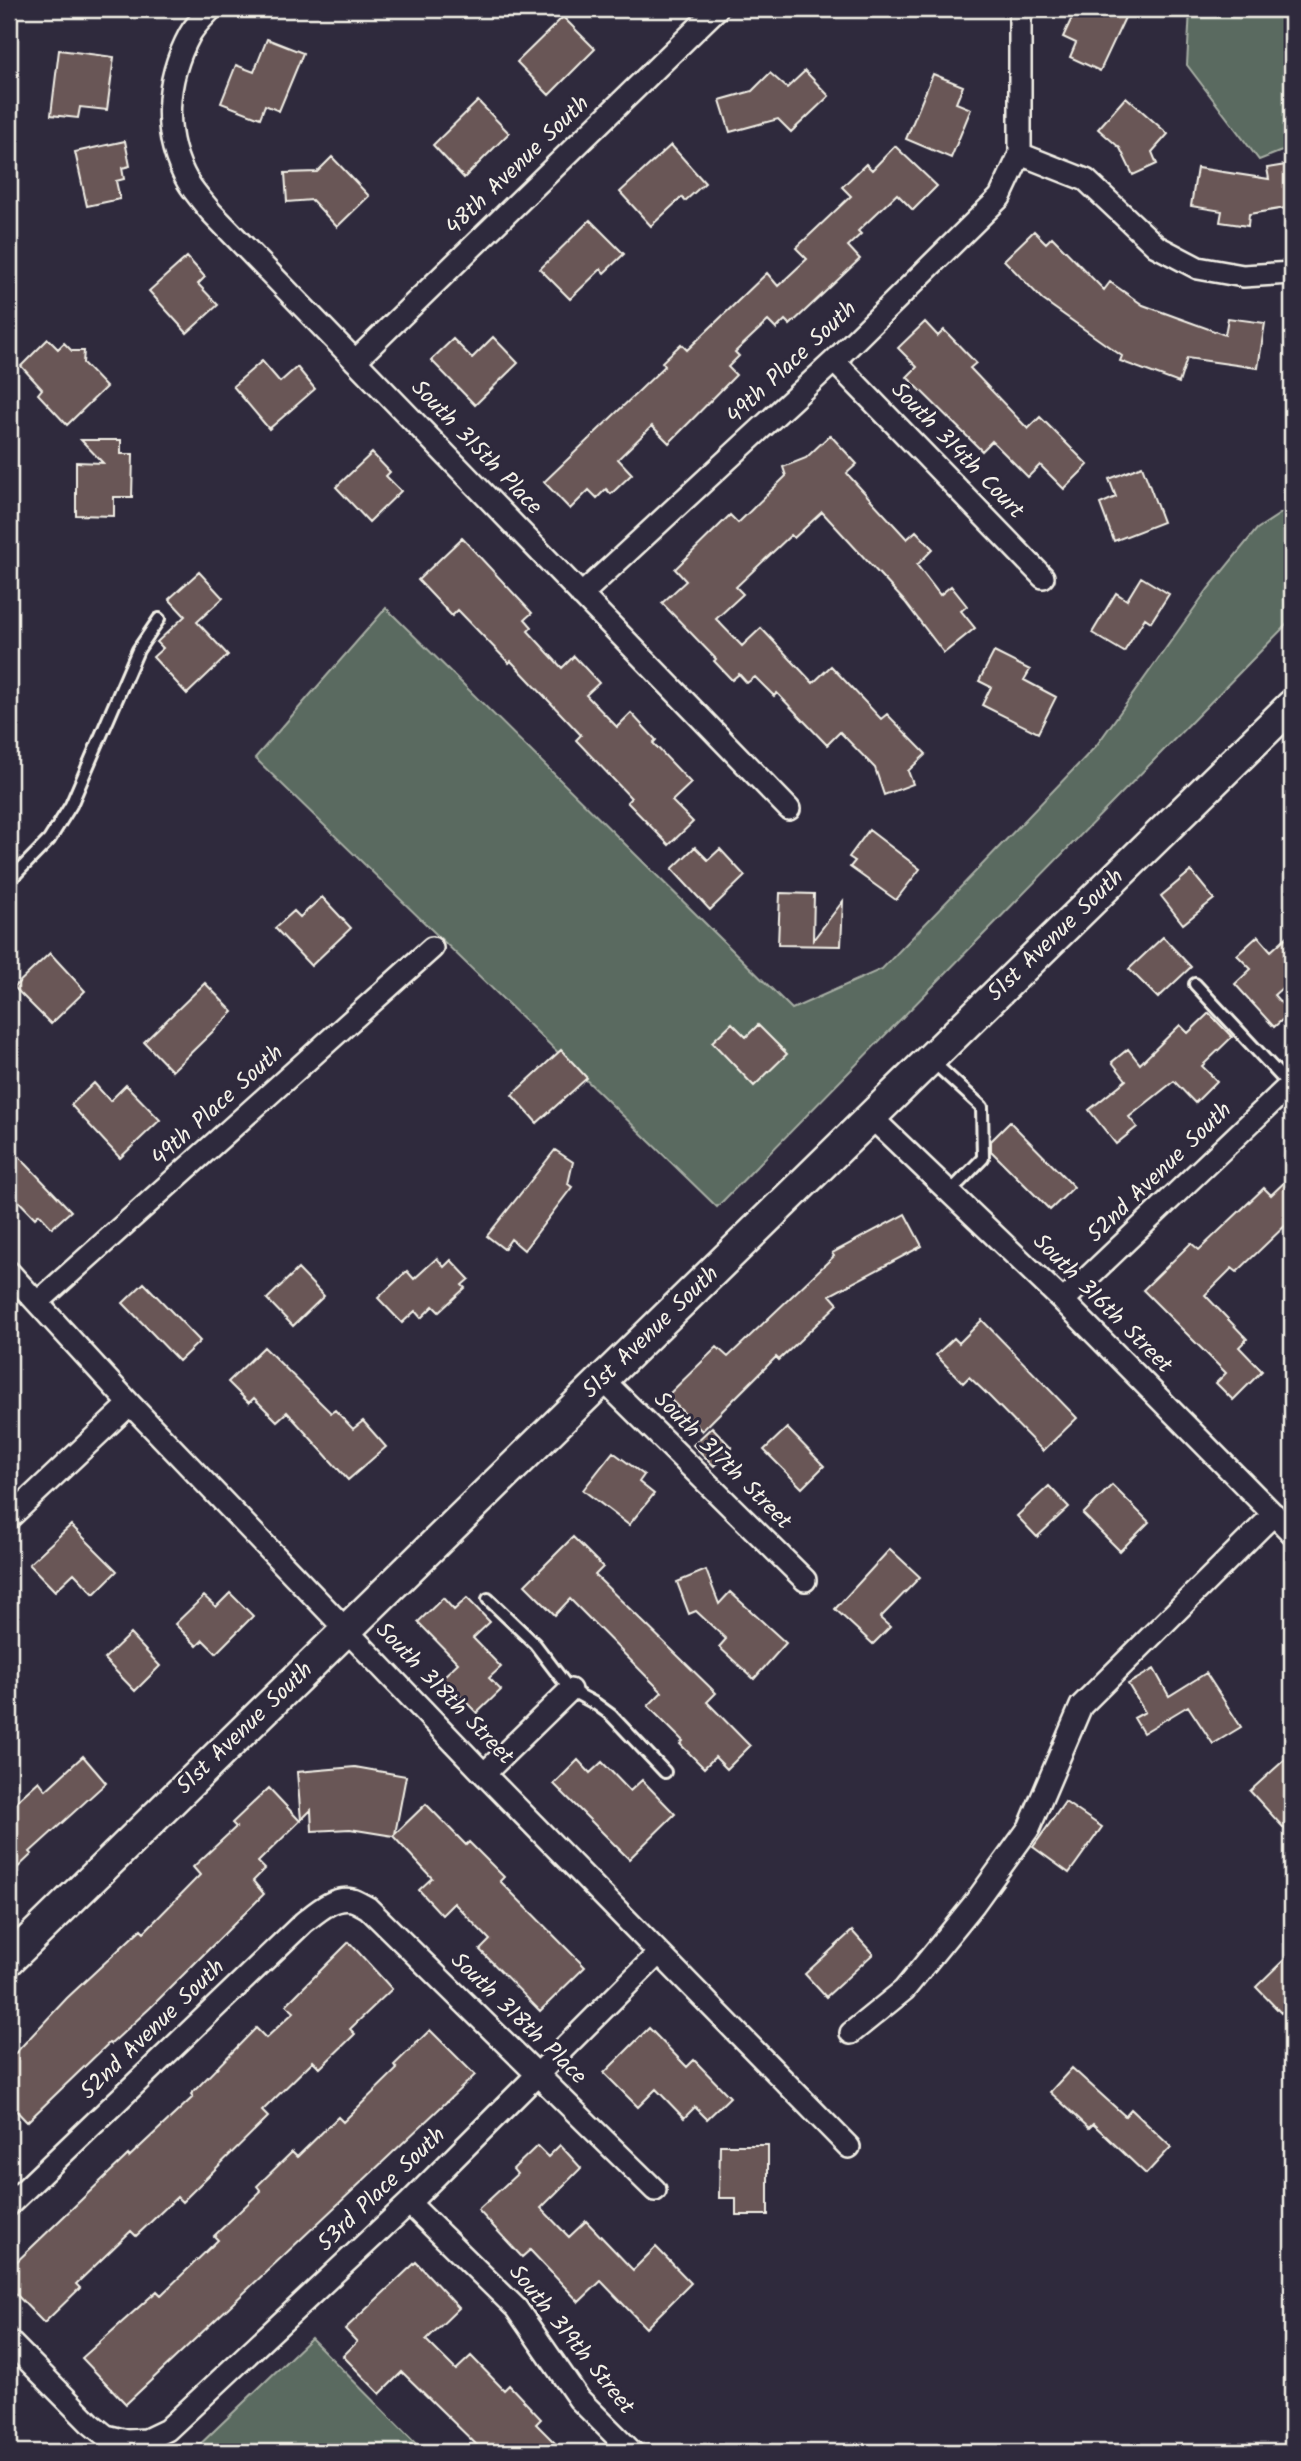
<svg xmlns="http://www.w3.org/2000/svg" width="1301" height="2461" viewBox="0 0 1301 2461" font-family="Kalam,sans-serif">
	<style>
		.green { fill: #5a6a60; stroke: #a7aea4; stroke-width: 2 }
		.building { fill: #695757; stroke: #f4f1e8; stroke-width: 2 }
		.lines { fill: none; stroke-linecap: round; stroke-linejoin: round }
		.service-casing { stroke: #f4f1e8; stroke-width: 16 }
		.minor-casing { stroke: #f4f1e8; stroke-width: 26 }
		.secondary-casing { stroke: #f4f1e8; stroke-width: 35 }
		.service { stroke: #2f2a3d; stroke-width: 10 }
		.minor { stroke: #2f2a3d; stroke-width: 21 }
		.secondary { stroke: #2f2a3d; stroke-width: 30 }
		.labels { text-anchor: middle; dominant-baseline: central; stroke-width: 6; stroke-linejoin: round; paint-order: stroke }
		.street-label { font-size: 23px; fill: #f4f1e8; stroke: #2f2a3d }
	</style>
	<rect width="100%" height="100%" fill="#2f2a3d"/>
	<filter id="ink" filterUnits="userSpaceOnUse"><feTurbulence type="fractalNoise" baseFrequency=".0143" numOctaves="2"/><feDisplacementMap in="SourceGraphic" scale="14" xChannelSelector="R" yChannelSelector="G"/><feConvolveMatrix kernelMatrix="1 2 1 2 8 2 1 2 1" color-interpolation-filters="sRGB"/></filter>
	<g filter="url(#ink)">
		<path class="green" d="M1190,9H1292V147L1259,160L1187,65Z
			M1292,506V619L717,1207L255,758L386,608L792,1009L882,969L1096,746L1208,589L1257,529Z
			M311,2338L424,2452H189L193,2451Z"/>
		<path class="building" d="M1076,9H1129L1100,71L1070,57L1076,43L1063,37Z
			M563,17L595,49L549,95L517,62Z
			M267,39L303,53L279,111L265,105L260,118L221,103L236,65L254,72Z
			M59,50L114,57L107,110L80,107L78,118L51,115Z
			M805,71L829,96L791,132L778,119L730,132L720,100L752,91L770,73L787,88Z
			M933,74L963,86L956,103L971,109L951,158L906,139Z
			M1126,97L1168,134L1152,152L1157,164L1133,175L1120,148L1098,129Z
			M478,101L509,133L464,178L433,145Z
			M125,141L130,166L122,168L124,179L116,181L120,199L87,206L75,152Z
			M671,145L705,183L685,201L682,197L651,226L620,192Z
			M895,146L937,186L913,210L897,194L858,231L861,234L848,246L860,259L790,325L785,320L776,329L768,321L735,352L739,356L728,367L736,375L669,443L652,426L618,459L632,474L611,494L606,489L597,498L589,490L570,509L544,482L665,366L662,362L681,344L687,350L767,273L778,286L807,259L796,248L851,196L842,187L866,164L872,170Z
			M332,157L369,196L337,227L312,200L287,202L285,173L317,172Z
			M1292,164V207L1249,214L1248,226L1220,222L1222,211L1191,206L1197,168L1269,179L1267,168Z
			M590,220L624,254L604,273L601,269L570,299L540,269Z
			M1034,231L1046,243L1052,237L1104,290L1110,282L1143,305L1225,335L1228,318L1265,323L1258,368L1187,358L1179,383L1120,361L1122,356L1043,300L1004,260Z
			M187,257L205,277L198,284L218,305L187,333L149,291Z
			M925,322L938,336L944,330L976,363L970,368L1028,429L1040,417L1088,465L1064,489L1040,465L1028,477L992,441L982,451L907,377L917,367L898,348Z
			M493,337L518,363L475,405L431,360L453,339L472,358Z
			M48,339L58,349L64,343L72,351H84L83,363L106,387L67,425L38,394L42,389L21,366Z
			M262,361L280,382L297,367L315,389L269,429L233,386Z
			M830,435L857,464L847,473L851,478L907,539L916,531L933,549L917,565L940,595L951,586L967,606L961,611L975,628L944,653L905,602L822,512L794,538L791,535L736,587L743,594L716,619L742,646L761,628L813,683L831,666L881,719L887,714L926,754L908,771L913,784L884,795L875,768L840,732L827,745L777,693L774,696L755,677L747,683L739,674L732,680L714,661L716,659L662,603L686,581L675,569L730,515L738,523L786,476L783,467L806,458Z
			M81,440H121V454H133L132,497H114V516L76,515V462L103,463Z
			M372,453L390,472L386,476L401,491L369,522L336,487Z
			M1142,466L1163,522L1114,541L1100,504L1116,497L1109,479Z
			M462,538L532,613L525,619L532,627L528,631L562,668L574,656L599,683L586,695L617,727L631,713L656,740L653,743L691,783L672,801L693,822L669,845L627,802L631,798L576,740L581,735L511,661L509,663L458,610L452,616L418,580Z
			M199,572L223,598L197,622L228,655L187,694L153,657L163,648L157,642L185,616L169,599Z
			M1141,577L1169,594L1151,622L1145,618L1124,652L1092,633L1116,593L1127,600Z
			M994,652L1030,670L1024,680L1056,697L1038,733L982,705L991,687L979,681Z
			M869,830L920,869L896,900L850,867L855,861L849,857Z
			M695,847L708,860L720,849L745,876L710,910L672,869Z
			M1191,871L1214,899L1183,924L1161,896Z
			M780,893L814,894L813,940L843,901L841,946L778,945Z
			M322,897L351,928L311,966L275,928L294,911L300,917Z
			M1292,932V979L1274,995L1290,1013L1274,1027L1235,984L1251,969L1237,955L1258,936L1271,951Z
			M1163,937L1191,967L1158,998L1129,969Z
			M50,953L85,991L51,1024L14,987Z
			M205,983L233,1012L172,1071L144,1042Z
			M1209,1013L1232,1037L1202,1066L1217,1081L1195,1103L1174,1081L1129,1117L1137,1127L1116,1144L1089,1110L1126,1080L1112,1062L1128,1049L1140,1064L1180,1025L1188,1033Z
			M732,1023L746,1037L758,1025L787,1054L754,1086L712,1042Z
			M561,1050L587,1078L537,1123L512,1095Z
			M94,1083L110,1101L126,1085L160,1120L120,1158L71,1105Z
			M1010,1122L1074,1187L1050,1210L991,1151V1141Z
			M9,1146L71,1211L52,1228L39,1214L35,1218L9,1191Z
			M555,1150L573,1162L568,1184L572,1187L524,1250L511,1239L504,1249L487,1236Z
			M1292,1175V1219L1237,1272L1232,1268L1205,1295L1247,1339L1239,1347L1262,1371L1233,1400L1216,1383L1226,1373L1143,1290L1191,1243L1199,1250L1264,1188L1271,1195Z
			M905,1214L922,1246L830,1295L838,1304L779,1360L776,1357L702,1431L667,1396L717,1347L728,1357L834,1256L832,1253Z
			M437,1258L444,1267L451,1260L469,1279L462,1285L465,1288L439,1312L433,1306L421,1318L415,1311L402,1323L378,1298L407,1271L414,1279Z
			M298,1269L324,1296L293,1326L267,1299Z
			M144,1283L200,1341L179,1361L123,1303Z
			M982,1320L1077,1418L1043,1451L985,1392L969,1377L963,1383L936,1355L954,1338L959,1343Z
			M264,1347L331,1413L335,1410L353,1429L363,1421L386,1447L348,1480L287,1412L277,1421L254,1398L249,1403L228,1382Z
			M712,1427L732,1448L714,1466L693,1445Z
			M787,1428L824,1466L802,1488L764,1450Z
			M613,1452L644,1475L639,1482L654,1494L629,1525L583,1490Z
			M1112,1485L1149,1522L1120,1551L1083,1514Z
			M1049,1486L1069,1507L1037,1537L1017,1516Z
			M71,1525L117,1571L94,1594L74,1573L55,1591L29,1564Z
			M573,1537L603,1567L595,1575L716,1693L707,1702L750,1746L727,1769L715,1757L704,1768L680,1744L683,1741L648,1706L662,1692L570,1599L555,1615L525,1585Z
			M890,1549L920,1577L880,1618L890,1627L873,1644L835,1609Z
			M706,1570L719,1604L730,1592L786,1643L754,1679L719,1647L726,1639L696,1611L689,1614L677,1582Z
			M230,1593L253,1616L216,1653L203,1640L197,1646L175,1624L204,1596L216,1607Z
			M443,1598L454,1610L467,1598L490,1622L473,1638L501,1667L489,1678L501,1690L477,1713L442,1678L458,1663L418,1622Z
			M130,1634L160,1666L135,1691L104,1659Z
			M1154,1669L1169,1696L1206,1673L1241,1727L1213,1744L1188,1706L1143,1733L1134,1718L1145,1712L1128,1684Z
			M1292,1753V1837L1250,1791Z
			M83,1756L106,1783L30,1852L32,1854L9,1876V1808L39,1781L46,1790Z
			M578,1760L590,1773L602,1762L630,1791L642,1780L675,1814L629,1859L554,1784Z
			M355,1767L406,1776L395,1834L426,1804L466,1845L469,1842L504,1877L500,1881L585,1967L540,2011L480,1950L490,1940L454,1903L442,1915L419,1890L432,1878L393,1836L350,1829L312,1831L311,1810L301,1820L297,1772Z
			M269,1788L300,1821L258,1862L265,1869L253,1881L264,1894L150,2008L111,2044L109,2043L27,2122L9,2103V2060L67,1998L141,1929L144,1932L200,1875L193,1867L236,1827L232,1823Z
			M1065,1802L1102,1827L1069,1873L1033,1847Z
			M852,1931L873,1954L826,1997L805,1974Z
			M349,1942L392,1989L350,2029L355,2034L320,2068L313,2061L262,2111L268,2117L182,2202L177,2197L136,2236L131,2231L76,2284L80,2288L44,2323L9,2287V2269L128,2155L129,2157L193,2097L191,2094L256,2028L266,2038L294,2012L286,2005Z
			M1292,1952V2002L1281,2013L1256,1987Z
			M649,2028L687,2067L694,2060L730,2097L707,2119L695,2107L684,2118L656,2089L638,2107L604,2073Z
			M430,2030L475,2075L126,2404L82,2358L157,2291L161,2295L218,2240L214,2236L261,2191L257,2186L292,2152L297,2157L338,2117L343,2122L397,2069L394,2065Z
			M1072,2068L1125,2116L1131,2109L1171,2147L1146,2174L1093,2124L1089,2128L1050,2092Z
			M560,2145L581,2168L541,2208L569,2237L586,2221L633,2270L656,2247L691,2283L646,2328L601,2281L579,2302L530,2250L522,2257L478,2210L517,2174L513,2169L537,2146L548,2157Z
			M720,2145H768V2215H736V2198H719Z
			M416,2262L459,2308L426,2340L456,2370L471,2356L504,2390L509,2385L541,2419L536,2424L564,2452H484L402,2372L380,2394L343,2356L357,2342L345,2329Z"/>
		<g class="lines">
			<g class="service-casing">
				<path id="service" d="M9,881L49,840L71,805L138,650L159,619
					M1195,984L1289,1085
					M932,1061L982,1107L983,1158L950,1192
					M488,1599L535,1644L570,1690L596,1704L611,1715L665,1772"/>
			</g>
			<g class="minor-casing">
				<path id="minor" d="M211,9C204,17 195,25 190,34C165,80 161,136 188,182C194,192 203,202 211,212L789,809
					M1020,154L1086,180L1156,246L1198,268L1243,276L1292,273
					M355,361L717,9
					M834,361L1043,577
					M581,595L834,361L1000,197L1020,154V19L1023,9
					M871,1117L1063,1301L1292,1533
					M9,1272L130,1404L484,1774L849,2147
					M1063,1301L1292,1083
					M38,1302L432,948
					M603,1380L805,1580
					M9,1518L130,1404
					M484,1774L570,1690
					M851,2033L904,1990L974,1904L1029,1828L1081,1706L1274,1514
					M409,2203L516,2308L579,2399L632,2452
					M9,2205L304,1922C317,1912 334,1896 352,1900C357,1901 364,1906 368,1908L655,2190
					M9,2341L90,2423L106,2436L127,2441L146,2440L167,2430L409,2203L659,1953"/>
			</g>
			<g class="secondary-casing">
				<path id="secondary" d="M9,1960L1292,705"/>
			</g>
			<use href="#service" class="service"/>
			<use href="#minor" class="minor"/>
			<use href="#secondary" class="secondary"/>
		</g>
	</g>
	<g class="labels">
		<g class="street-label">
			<text transform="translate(518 166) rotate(-44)">48th Avenue South</text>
			<text transform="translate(792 363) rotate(-43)">49th Place South</text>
			<text transform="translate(476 448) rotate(46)">South 315th Place</text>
			<text transform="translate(957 451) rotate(46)">South 314th Court</text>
			<text transform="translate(1056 936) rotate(-44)">51st Avenue South</text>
			<text transform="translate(218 1106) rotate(-42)">49th Place South</text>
			<text transform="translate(1160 1173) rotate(-44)">52nd Avenue South</text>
			<text transform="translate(1102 1304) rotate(45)">South 316th Street</text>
			<text transform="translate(651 1333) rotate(-44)">51st Avenue South</text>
			<text transform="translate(722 1461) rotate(45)">South 317th Street</text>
			<text transform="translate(444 1694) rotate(46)">South 318th Street</text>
			<text transform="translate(245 1729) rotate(-44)">51st Avenue South</text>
			<text transform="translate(518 2019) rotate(44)">South 318th Place</text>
			<text transform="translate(153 2030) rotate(-44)">52nd Avenue South</text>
			<text transform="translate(382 2190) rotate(-44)">53rd Place South</text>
			<text transform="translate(571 2340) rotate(51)">South 319th Street</text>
		</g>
	</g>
	<rect width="1301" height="2461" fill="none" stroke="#2f2a3d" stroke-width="35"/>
	<rect x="18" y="18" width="1266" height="2426" fill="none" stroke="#f4f1e8" stroke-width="2.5" filter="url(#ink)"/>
</svg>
